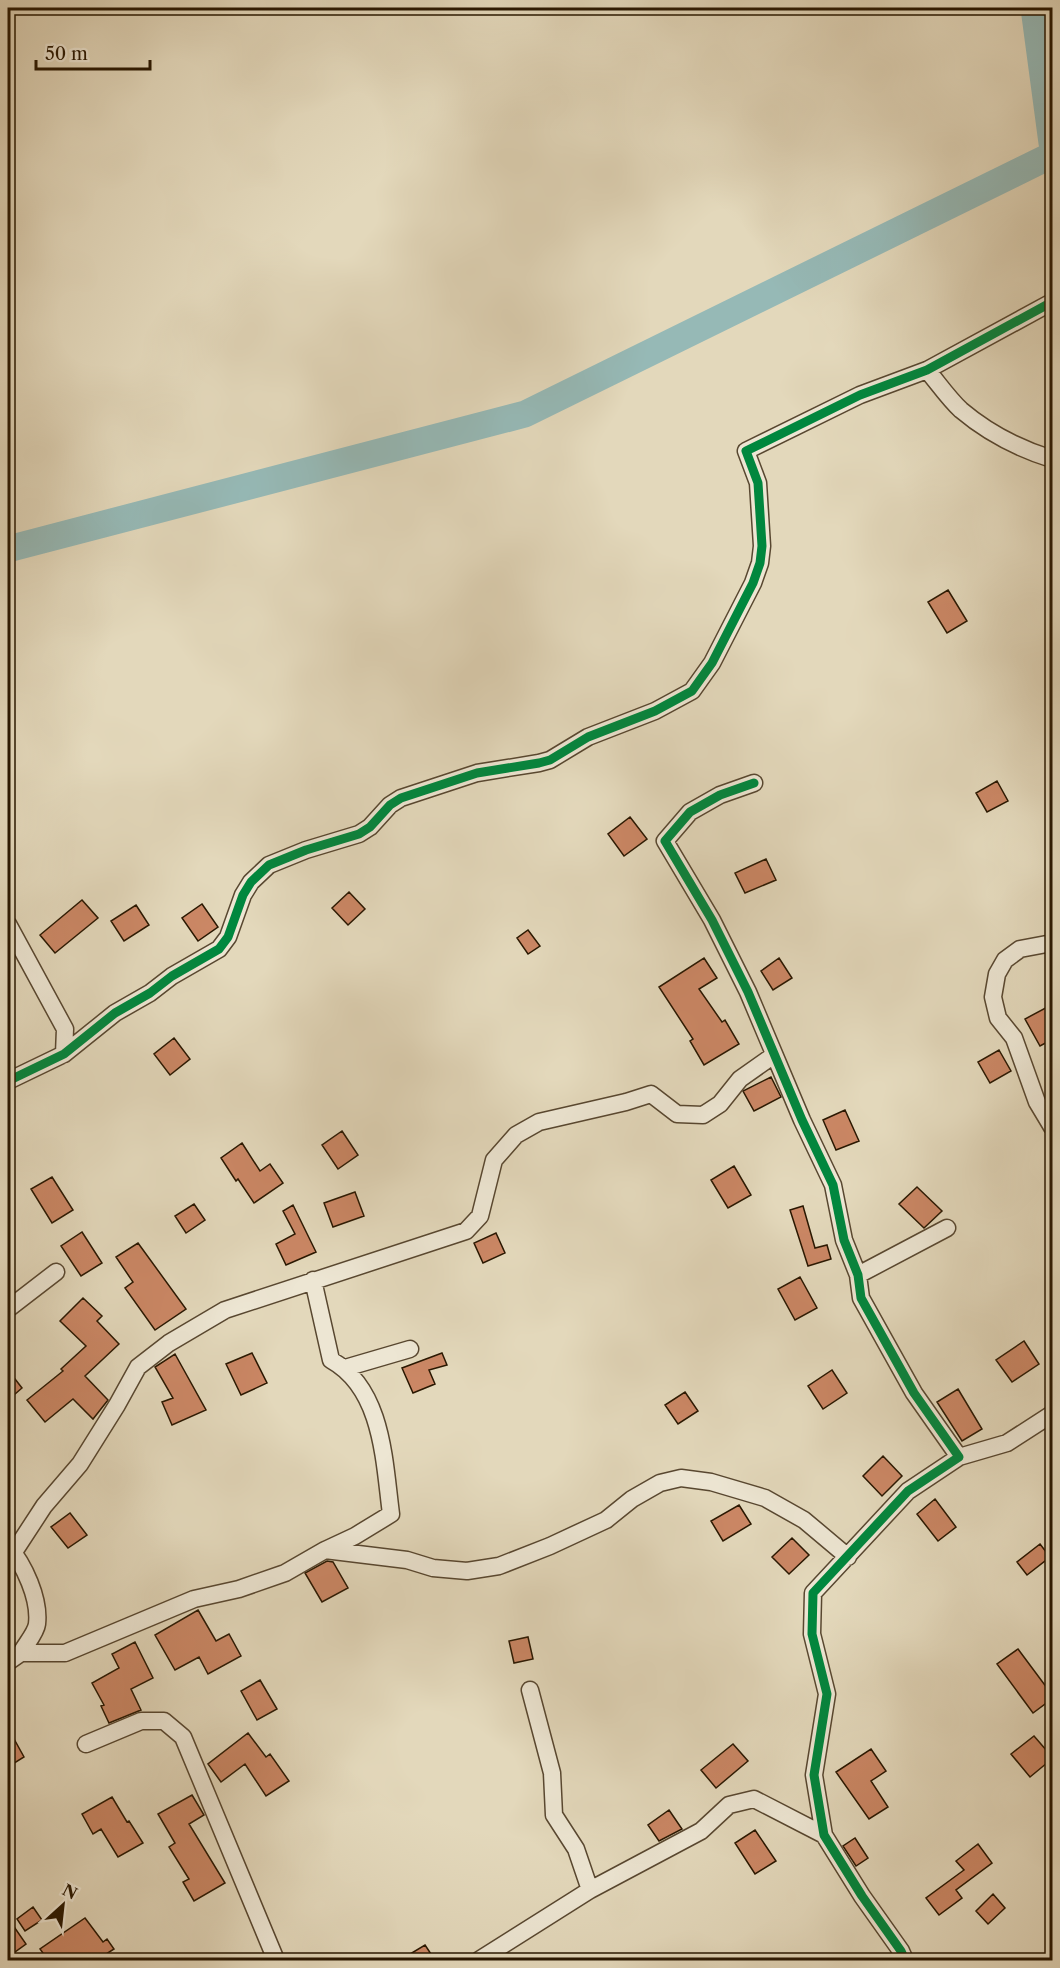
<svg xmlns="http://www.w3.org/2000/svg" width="1060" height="1968" viewBox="0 0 1060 1968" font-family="'Libre Caslon Text',serif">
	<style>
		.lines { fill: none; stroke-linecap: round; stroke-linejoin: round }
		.river { stroke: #96b9b6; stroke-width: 27 }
		.building { fill: #cb8765; stroke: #291701; stroke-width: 1.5 }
		.street-casing { stroke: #584730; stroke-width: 19 }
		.street { stroke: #ede6d3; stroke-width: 16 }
		.cycleway-casing { stroke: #ede6d3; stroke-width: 13 }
		.cycleway { stroke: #00873e; stroke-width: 9 }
	</style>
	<rect width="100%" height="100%" fill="#e3d8bb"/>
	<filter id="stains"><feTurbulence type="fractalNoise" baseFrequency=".00333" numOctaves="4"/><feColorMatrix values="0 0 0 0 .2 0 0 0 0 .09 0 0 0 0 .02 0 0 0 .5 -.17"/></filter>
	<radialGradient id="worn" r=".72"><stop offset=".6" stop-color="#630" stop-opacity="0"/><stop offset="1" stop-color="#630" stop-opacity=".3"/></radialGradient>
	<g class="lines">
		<path class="river" d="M1034,8L1052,143
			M8,549L525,414L1052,155"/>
	</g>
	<path class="building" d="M948,590L967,621L947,633L928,602Z
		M997,781L1008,801L987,812L976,793Z
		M630,817L647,839L624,856L608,834Z
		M766,859L776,880L745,893L735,873Z
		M349,892L365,909L348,925L332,908Z
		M82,900L98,918L55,953L40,935Z
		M202,904L218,927L198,941L182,918Z
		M136,905L149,925L124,941L111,921Z
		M528,930L540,946L528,954L517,938Z
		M704,958L717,978L699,989L722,1022L725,1020L739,1044L704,1065L690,1041L693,1039L659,987Z
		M779,958L792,978L773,990L761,971Z
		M1053,1004V1039L1040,1046L1025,1019Z
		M174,1038L190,1059L170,1075L154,1054Z
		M999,1050L1011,1071L990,1083L978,1062Z
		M771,1077L781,1097L754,1111L743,1091Z
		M845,1110L859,1141L836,1150L823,1120Z
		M342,1131L358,1155L338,1169L322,1145Z
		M242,1143L260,1171L270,1164L283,1183L254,1203L238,1179L236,1181L221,1158Z
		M734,1166L751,1195L728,1208L711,1180Z
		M52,1177L73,1210L52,1223L31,1189Z
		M917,1187L942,1211L924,1228L899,1204Z
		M355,1192L364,1216L333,1227L324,1203Z
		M194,1204L205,1220L186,1233L175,1216Z
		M293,1205L316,1252L286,1265L276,1244L295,1234L283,1211Z
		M803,1206L815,1248L827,1245L831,1259L808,1266L790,1210Z
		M82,1232L102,1263L81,1276L61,1246Z
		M496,1233L505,1253L483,1263L474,1243Z
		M138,1243L186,1309L155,1330L125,1288L133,1282L116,1257Z
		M800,1277L817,1308L795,1320L778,1289Z
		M83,1298L102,1316L97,1321L119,1344L85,1376L108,1400L93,1419L73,1399L45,1422L27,1400L63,1371L61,1369L86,1346L60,1321Z
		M1024,1341L1039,1364L1012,1382L996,1360Z
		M252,1353L267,1383L241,1395L226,1364Z
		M442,1353L447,1365L429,1370L435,1384L413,1393L402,1368Z
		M175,1354L206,1410L172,1425L162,1402L173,1398L155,1367Z
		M8,1370L22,1388L8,1400Z
		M832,1370L847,1393L823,1409L808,1386Z
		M958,1389L982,1429L962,1441L937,1402Z
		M685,1392L698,1411L678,1424L665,1405Z
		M883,1456L902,1476L882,1496L863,1476Z
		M935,1499L956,1527L938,1541L917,1514Z
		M739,1505L751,1524L723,1541L711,1521Z
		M70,1513L87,1535L68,1548L51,1527Z
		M792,1538L809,1555L789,1574L772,1557Z
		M1040,1544L1050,1557L1027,1575L1017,1562Z
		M327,1561L333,1562L348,1588L322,1602L305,1573Z
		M198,1610L216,1641L229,1634L241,1656L208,1674L199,1657L175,1670L155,1635Z
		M528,1637L533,1659L514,1663L509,1641Z
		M135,1642L153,1678L131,1689L141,1710L109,1723L101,1706L104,1705L92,1683L119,1668L112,1654Z
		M1018,1649L1053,1696V1698L1033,1713L997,1664Z
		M260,1680L277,1709L257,1720L241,1691Z
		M8,1728L24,1757L8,1767Z
		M248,1733L266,1757L270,1754L289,1781L266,1796L245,1764L221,1782L208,1764Z
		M1034,1736L1053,1758L1030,1777L1011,1754Z
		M733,1744L748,1761L716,1788L701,1770Z
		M871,1749L886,1771L871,1781L888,1807L869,1819L836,1772Z
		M192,1795L204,1815L189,1824L225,1883L194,1901L183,1882L189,1879L169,1847L175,1843L158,1814Z
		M112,1797L127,1822L129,1821L143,1843L118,1857L101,1829L93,1834L82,1814Z
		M669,1810L682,1829L659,1841L648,1825Z
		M755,1830L776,1861L755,1874L735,1843Z
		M855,1838L868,1858L856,1866L843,1846Z
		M978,1844L992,1863L956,1890L962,1898L939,1915L926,1898L964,1870L956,1861Z
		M993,1894L1005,1908L988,1924L976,1911Z
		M33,1907L42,1920L25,1931L17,1919Z
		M8,1918L26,1944L8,1957Z
		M85,1918L103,1942L107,1939L114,1949L97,1960H48L40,1949Z
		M425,1945L435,1960H400Z"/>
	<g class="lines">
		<g class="street-casing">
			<path id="street" d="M927,370C938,383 949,399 961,410C987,432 1020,449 1052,459
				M754,783L720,795L690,812L665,841L712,920L748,992L802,1120L833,1185L844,1240L858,1275L861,1298L914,1393L959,1457L908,1491L813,1593L812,1634L827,1694L814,1775L824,1835L862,1896L901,1951L905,1960
				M8,924L65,1029L64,1054
				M1052,943L1020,949L1005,960L997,974L993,997L998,1018L1014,1038L1037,1102L1052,1127
				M8,1081L64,1054L115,1013L150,993L172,976L219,949L228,937L243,895L251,882L269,865L306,850L359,834L370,827L390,805L401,798L477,773L539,763L550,760L588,737L655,711L692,691L712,663L753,583L760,563L762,546L758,483L746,451L860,395L927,370L1052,302
				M858,1275L947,1228
				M313,1280L331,1360C383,1389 384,1461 391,1514L355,1536L325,1550
				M8,1309L56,1272
				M345,1368L410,1349
				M959,1457L1007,1443L1052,1414
				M8,1546C24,1564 40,1599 37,1624C36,1633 25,1645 21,1653
				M14,1552L44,1506L80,1464L117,1405L138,1367L169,1343L225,1310L466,1231L480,1216L494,1160L516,1135L539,1122L626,1102L651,1094L677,1114L703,1115L720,1104L740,1079L774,1055
				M8,1662L21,1653H65L194,1599L239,1589L285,1573L325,1550L407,1560L433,1568L467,1571L499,1566L550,1546L606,1520L632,1499L660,1483L681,1478L711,1482L765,1498L804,1520L848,1557
				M530,1690L552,1773L554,1815L576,1849L590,1890
				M86,1744L141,1721H164L183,1737L276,1960
				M479,1960L590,1890L701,1831L729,1805L754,1799L824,1835"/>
		</g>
		<use href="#street" class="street"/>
		<g class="cycleway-casing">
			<path id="cycleway" d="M754,783L720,795L690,812L665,841L712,920L748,992L802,1120L833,1185L844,1240L858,1275L861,1298L914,1393L959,1457L908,1491L813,1593L812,1634L827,1694L814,1775L824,1835L862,1896L901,1951L905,1960
				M8,1081L64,1054L115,1013L150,993L172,976L219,949L228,937L243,895L251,882L269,865L306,850L359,834L370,827L390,805L401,798L477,773L539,763L550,760L588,737L655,711L692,691L712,663L753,583L760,563L762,546L758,483L746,451L860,395L927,370L1052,302"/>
		</g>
		<use href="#cycleway" class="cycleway"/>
	</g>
	<rect width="1060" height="1968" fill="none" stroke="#e3d8bb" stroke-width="30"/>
	<rect x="9" y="9" width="1042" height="1950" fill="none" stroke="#291701" stroke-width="3"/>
	<rect x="15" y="15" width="1030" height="1938" fill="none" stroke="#291701" stroke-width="1.5"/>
	<g transform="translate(63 1905) rotate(27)" stroke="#ede6d3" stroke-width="4.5" paint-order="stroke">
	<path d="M0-4.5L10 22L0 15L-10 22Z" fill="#291701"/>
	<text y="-9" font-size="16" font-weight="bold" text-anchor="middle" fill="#291701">N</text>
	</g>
	<path d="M36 60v9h114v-9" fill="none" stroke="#291701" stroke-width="3"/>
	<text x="45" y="60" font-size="18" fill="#291701" stroke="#ede6d3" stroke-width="4.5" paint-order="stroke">50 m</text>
	<rect width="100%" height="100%" filter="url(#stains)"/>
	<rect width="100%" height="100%" fill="url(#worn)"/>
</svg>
